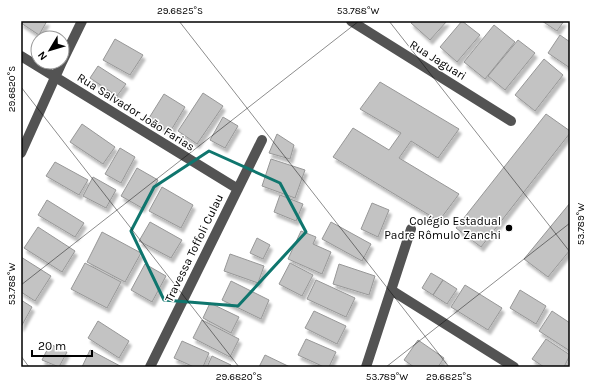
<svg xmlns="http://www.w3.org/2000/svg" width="591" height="388" viewBox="0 0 591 388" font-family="Karla,sans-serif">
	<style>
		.building { fill: #c3c3c3; stroke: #979797; filter: url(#shadow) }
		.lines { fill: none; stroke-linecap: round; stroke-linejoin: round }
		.minor { stroke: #535353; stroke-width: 10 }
		.marked { fill: none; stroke: #0f766e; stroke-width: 3; stroke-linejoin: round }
		.ticks { fill: none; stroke: #000; stroke-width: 1; stroke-opacity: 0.45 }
		.poi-dot { fill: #000; stroke: #fff; stroke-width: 1.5 }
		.labels { text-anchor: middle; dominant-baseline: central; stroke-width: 3; stroke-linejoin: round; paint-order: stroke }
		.street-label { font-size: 12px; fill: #000; stroke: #fff }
		.poi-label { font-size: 12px; fill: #000; stroke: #fff; text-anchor: end }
		.neatline { fill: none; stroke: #000; stroke-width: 1.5 }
		.ticks-label { font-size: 10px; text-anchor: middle; fill: #000 }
	</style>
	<defs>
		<filter id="shadow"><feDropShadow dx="2.5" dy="4.5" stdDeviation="1" flood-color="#0004"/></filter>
	</defs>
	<rect width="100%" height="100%" fill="#fff"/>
	<path class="building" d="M21,21H47L39,35L21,23Z
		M412,21H447L430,40L411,23Z
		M462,21L480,35L457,62L440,47Z
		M542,21H564L557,31Z
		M494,25L515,42L485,79L464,62Z
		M560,35L570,42V68L548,53Z
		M115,39L143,55L130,75L103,60Z
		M518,40L535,53L505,90L488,76Z
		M544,59L563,75L535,111L515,95Z
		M98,66L126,84L117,96L90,78Z
		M380,82L459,129L438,158L411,141L399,158L459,194L439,221L333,157L353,128L389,150L401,133L360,109Z
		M203,93L223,106L197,144L178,131Z
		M164,94L185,107L170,132L149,118Z
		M546,114L570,131V133L481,247L456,228Z
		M223,117L238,126L225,148L210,140Z
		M82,124L115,147L103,164L70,142Z
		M277,134L294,145L290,159L269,153Z
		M120,148L135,157L121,183L105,174Z
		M271,159L305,170L295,198L262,186Z
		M55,162L88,180L79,195L46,176Z
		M137,168L158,180L142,208L121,196Z
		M93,177L116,190L106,208L83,196Z
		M162,187L193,205L181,228L149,211Z
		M280,195L303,204L296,221L274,212Z
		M47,200L84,223L75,237L38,215Z
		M372,203L389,210L378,237L361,229Z
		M570,203V250L548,277L524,259Z
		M150,222L182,240L171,258L139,241Z
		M331,222L371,244L362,261L322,239Z
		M38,227L75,251L62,272L24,248Z
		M301,231L316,237L313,244L331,252L322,274L288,259Z
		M102,232L141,253L125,282L87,262Z
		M257,238L270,245L263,259L250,253Z
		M230,254L264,266L258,283L224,271Z
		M21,257L51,276L35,301L21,292Z
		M85,263L121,282L107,308L71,289Z
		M290,263L313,275L302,296L279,284Z
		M145,264L166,276L152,302L131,290Z
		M339,264L375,276L369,295L333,284Z
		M431,273L443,280L433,295L422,288Z
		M316,280L355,298L346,317L307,299Z
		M443,280L457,289L447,304L433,295Z
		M231,281L269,300L261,319L222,300Z
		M465,285L502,308L488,330L451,307Z
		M520,290L546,306L536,324L510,308Z
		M21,300L32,307L21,327Z
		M210,303L239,317L231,333L203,318Z
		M314,311L346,326L337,344L305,328Z
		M552,311L570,323V351L539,331Z
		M202,320L239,339L230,357L193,338Z
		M98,321L129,341L119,358L88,338Z
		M306,339L336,352L329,367H324L298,355Z
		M546,339L570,355L564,367H544L532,359Z
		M418,340L444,358L438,367H414L404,360Z
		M182,341L209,353L203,367H194L174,358Z
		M50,344L67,352L59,367L42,360Z
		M90,350L122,367H82Z
		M265,355L290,367H259Z
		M212,356L231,365V367H207Z"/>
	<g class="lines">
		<path class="minor" d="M351,21L511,121
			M21,56L238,189
			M62,62L82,21
			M21,153L62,62
			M391,290L514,367
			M150,367L262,140
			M366,367L411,229"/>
	</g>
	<path class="marked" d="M209,151L280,183L306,232L238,306L164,300L131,231L154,187Z"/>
	<path class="ticks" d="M179,21L449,367M389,21L570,252M21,87L239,367M21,285L359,21M21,356L29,367M386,367L570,223"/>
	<circle class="poi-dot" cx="509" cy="228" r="4"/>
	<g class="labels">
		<g class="street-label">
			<text transform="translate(438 60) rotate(32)">Rua Jaguari</text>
			<text transform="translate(136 112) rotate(32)">Rua Salvador João Farias</text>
			<text transform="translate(194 248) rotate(-64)">Travessa Toffoli Culau</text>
		</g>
		<g class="poi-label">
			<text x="501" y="221">Colégio Estadual<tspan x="501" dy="14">Padre Rômulo Zanchi</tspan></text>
		</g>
	</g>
	<rect width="591" height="388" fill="none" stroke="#ffffff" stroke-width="44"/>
	<g transform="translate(50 50) rotate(232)"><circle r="19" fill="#ffffff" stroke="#999999"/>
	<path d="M0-3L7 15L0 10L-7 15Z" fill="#000000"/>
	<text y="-6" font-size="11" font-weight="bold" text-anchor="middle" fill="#000000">N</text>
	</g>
	<path d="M32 350v6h60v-6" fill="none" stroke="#000000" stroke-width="2"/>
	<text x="38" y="350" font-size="12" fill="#000000" stroke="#ffffff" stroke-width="3" paint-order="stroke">20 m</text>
	<rect x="22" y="22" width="547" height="344" class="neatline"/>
	<g class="ticks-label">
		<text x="180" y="14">29.6825°S</text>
		<text x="358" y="14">53.788°W</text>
		<text transform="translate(11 89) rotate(-90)" y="4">29.6820°S</text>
		<text transform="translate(580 224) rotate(-90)" y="4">53.789°W</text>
		<text transform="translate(11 284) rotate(-90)" y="4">53.788°W</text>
		<text x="239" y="380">29.6820°S</text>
		<text x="387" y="380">53.789°W</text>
		<text x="449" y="380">29.6825°S</text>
	</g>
</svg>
